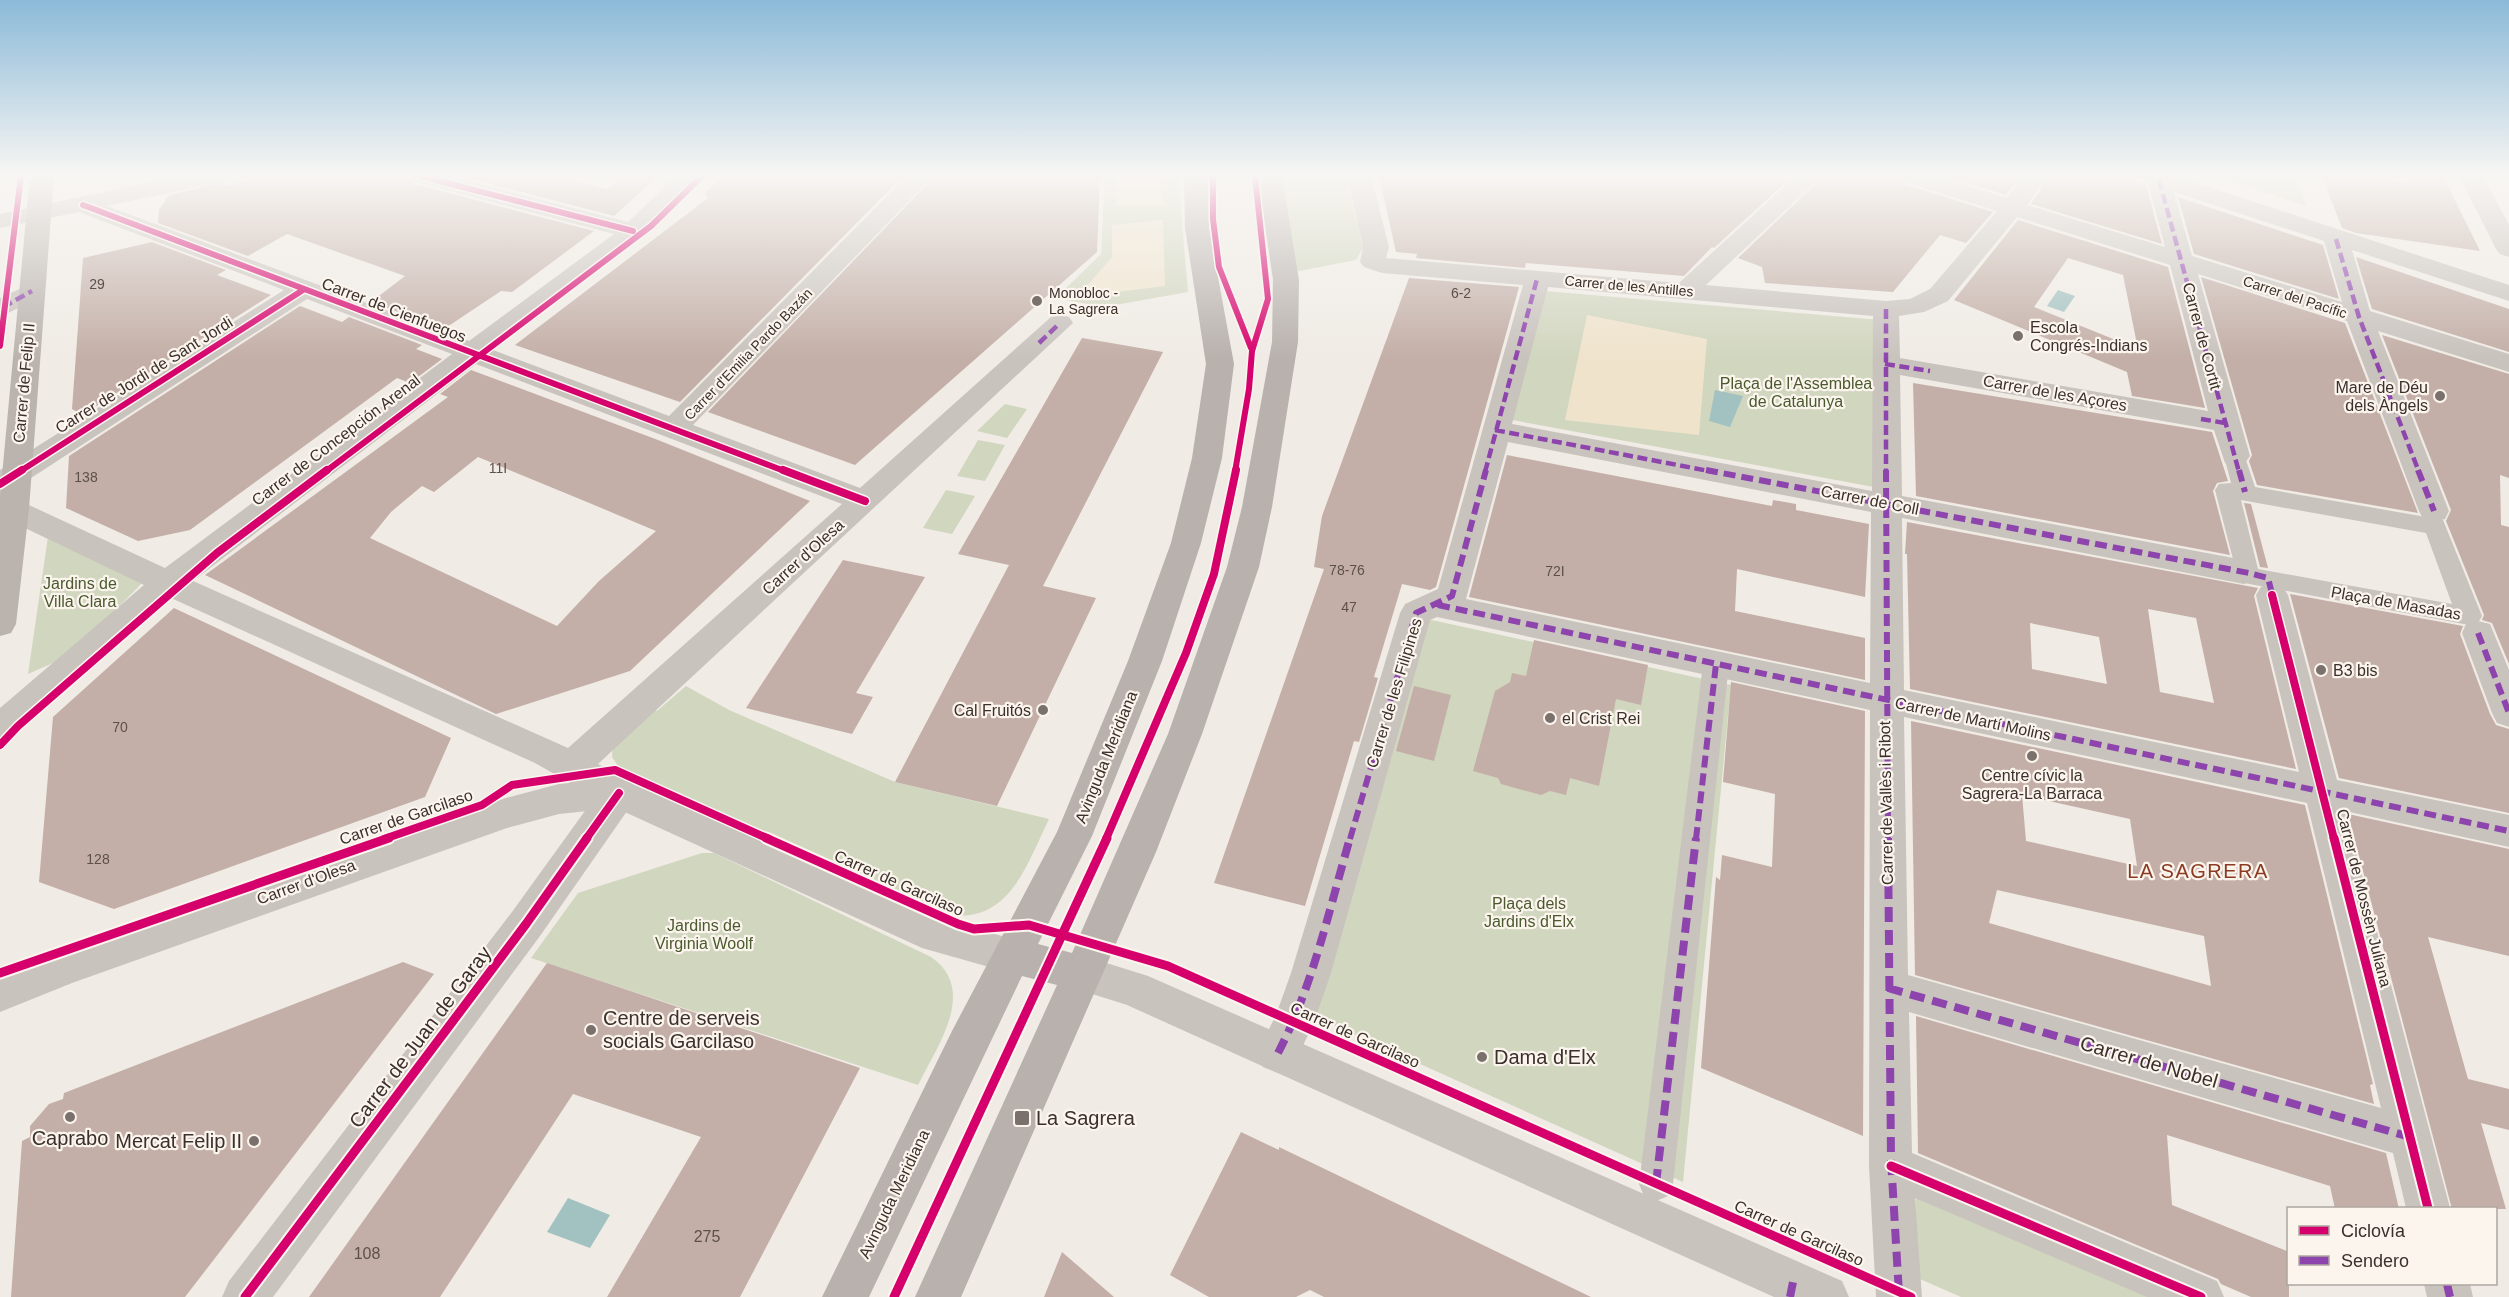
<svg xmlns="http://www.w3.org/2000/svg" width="2509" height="1297" viewBox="0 0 2509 1297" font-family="Arial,sans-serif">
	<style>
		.green { fill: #d1d6bf }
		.sand { fill: #efe3cc }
		.water { fill: #a1c2c1 }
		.building { fill: #c3afa7; fill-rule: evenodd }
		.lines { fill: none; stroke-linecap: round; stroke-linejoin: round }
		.pedestrian { fill: #c9c3be; fill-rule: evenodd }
		.minor { fill: #c9c3be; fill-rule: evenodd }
		.tertiary { fill: #c9c3be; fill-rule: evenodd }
		.secondary { fill: #bab3ae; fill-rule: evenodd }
		.primary { fill: #b8b1ad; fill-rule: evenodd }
		.quiet-far2 { stroke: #8e44ad; stroke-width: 4.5; stroke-dasharray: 10 4.5; stroke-linecap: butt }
		.quiet-far1 { stroke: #8e44ad; stroke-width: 6; stroke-dasharray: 12 6; stroke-linecap: butt }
		.quiet { stroke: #8e44ad; stroke-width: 8; stroke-dasharray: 15 8; stroke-linecap: butt }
		.cycleway-far2-casing { stroke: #fbf5ee; stroke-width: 9 }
		.cycleway-far1-casing { stroke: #fbf5ee; stroke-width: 11 }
		.cycleway-casing { stroke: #fbf5ee; stroke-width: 13 }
		.cycleway-far2 { stroke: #d6006c; stroke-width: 6 }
		.cycleway-far1 { stroke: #d6006c; stroke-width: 8 }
		.cycleway { stroke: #d6006c; stroke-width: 9 }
		.poi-dot { fill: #7a716c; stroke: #fbf5ee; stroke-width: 2 }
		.labels { text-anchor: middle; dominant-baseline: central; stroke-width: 4.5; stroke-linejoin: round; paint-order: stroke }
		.number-label { font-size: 14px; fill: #5d504a }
		.far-street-label { font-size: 14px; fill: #3b302b; stroke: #fbf5ee }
		.far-poi-label { font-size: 14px; fill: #3b302b; stroke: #fbf5ee; text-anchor: start }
		.street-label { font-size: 16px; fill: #3b302b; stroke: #fbf5ee }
		.poi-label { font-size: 16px; fill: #3b302b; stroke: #fbf5ee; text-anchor: start }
		.park-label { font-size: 16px; fill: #4a5a2e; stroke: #fbf5ee }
		.near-number-label { font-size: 16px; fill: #5d504a }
		.quarter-label { font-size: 20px; letter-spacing: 1.5px; fill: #8c3b22; stroke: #fbf5ee }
		.near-poi-label { font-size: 20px; fill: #3b302b; stroke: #fbf5ee; text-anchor: start }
		.near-street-label { font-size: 20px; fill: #3b302b; stroke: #fbf5ee }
	</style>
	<rect width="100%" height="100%" fill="#f0ebe5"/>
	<path class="green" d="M1105,176H1178L1188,292L1104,307L1056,298L1101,254Z
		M1279,176H1346L1363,248L1356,260L1299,271L1294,269Z
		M2214,176H2295L2306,206Z
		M1545,291L1880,320L1874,487L1507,419Z
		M1005,404L1027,409L1007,438L977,431Z
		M978,440L1005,445L985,481L957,476Z
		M946,490L975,496L952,534L923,528Z
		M48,537L145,580L71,655L28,674Z
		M1427,619L1731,685L1683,1182L1313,1016Z
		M686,686L729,710L895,782L1049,819C1026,866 1009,926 944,914L618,766L612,757L613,743L651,707L657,711Z
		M702,853H714L931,957C979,990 936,1048 918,1085L531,958L578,893Z
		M1916,1186L2178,1297H1961L1913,1276Z"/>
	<path class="sand" d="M1115,176H1160L1164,205L1117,206Z
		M1163,220L1165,286L1077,297L1112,257V225Z
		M1587,315L1707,339L1699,435L1565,420Z"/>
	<path class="water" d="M2058,290L2075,296L2064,312L2047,306Z
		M1715,390L1743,396L1730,427L1709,421Z
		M568,1198L610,1215L590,1248L547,1232Z"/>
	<path class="building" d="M269,176H406L411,183L594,231L512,292L501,291L444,329L371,302L405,276L287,234L248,256L158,223L159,210L169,195L224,182V186Z
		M460,176H551L607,189L625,176H658L614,216Z
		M724,176H903L680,402L515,345L708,198L705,193Z
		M935,176H1100L1097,252L855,465L708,412Z
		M1379,176H1773L1787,181L1714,248L1712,247L1684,276L1526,263L1525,268L1416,258L1417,254L1396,252Z
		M1824,176H1896L1901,183L1993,212L1966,243L1940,235L1893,292L1765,283L1762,267L1738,258Z
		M1945,176H2020L2006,195Z
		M2049,176H2119L2146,185L2162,244L2031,204Z
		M2322,176H2356L2410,183L2407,176L2445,180L2480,251L2356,233L2342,228Z
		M2178,197L2323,245L2339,299L2194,254Z
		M2018,220L2168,267L2205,408L2132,396L2127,372L1954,300ZM2068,258L2123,275L2138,349L2034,307Z
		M152,242L226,270L217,275L271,295L82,415L72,409L83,258Z
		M2356,257L2509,309V352L2372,309Z
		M2201,277L2345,323L2418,513L2257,485L2249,461L2252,455Z
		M1409,278L1519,287L1436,587L1430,590L1402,584L1374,677L1378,678L1359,742L1354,741L1305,906L1214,883L1324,569L1314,567L1322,516Z
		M300,306L342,322L349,317L422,345L416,349L442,359L410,383L397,378L190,530L138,541L66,508L69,456Z
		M2382,335L2509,374V478L2500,475L2501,525L2509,527V664L2492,623L2482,620L2484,615L2446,521L2451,510Z
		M1082,338L1163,352L1043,586L1096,598L997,806L895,782L1009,565L958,554Z
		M471,370L658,440L810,501L630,671L496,714L205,575L448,397L440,394ZM478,457L587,502L656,531L599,581L557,626L370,538L391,512L422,486L434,492Z
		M1913,383L2212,432L2228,481L2217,483L2213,491L2230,555L1916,496Z
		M1507,455L1772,506L1773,500L1796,504V510L1869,524L1865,597L1737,569L1735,611L1865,638V680L1469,597Z
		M2244,503L2251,504L2268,568L2260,567Z
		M1907,522L2258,588L2254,596L2296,769L1910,689L1907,554H1905ZM2148,609L2196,618L2214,703L2160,692ZM2030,623L2099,637L2107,684L2032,669Z
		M843,560L925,577L856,693L873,697L852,734L746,708Z
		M2290,594L2463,626L2460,634L2490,714L2496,725L2509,729V813L2339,778Z
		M174,608L451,738L425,797L114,909L39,882L53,717Z
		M1534,640L1648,665L1641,705L1616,699L1599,786L1570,778L1566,795L1550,791L1541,795L1501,784L1498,778L1473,771L1495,691L1510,682L1512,673L1526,676Z
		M1731,682L1865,711L1863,1136L1701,1068L1716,877L1720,880L1722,855L1772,867L1775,794L1723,782Z
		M1414,686L1451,695L1434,761L1396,751Z
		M1911,721L2305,805L2373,1084L2370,1085L2374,1104L1915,975ZM2022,795L2130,819L2137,866L2026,841ZM1997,890L2204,936L2211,986L1989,923Z
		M2348,814L2509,849V956L2428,937L2468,1079L2509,1089V1130L2481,1123L2506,1209H2452Z
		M403,962L434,974L185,1297H11L22,1141L30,1137V1126L49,1104L63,1099L64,1093Z
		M547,963L860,1068L740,1297H607L701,1137L573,1094L440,1297H309Z
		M1916,1016L2386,1153L2399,1209H2335L2330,1186L2167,1135L2172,1205L2289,1252V1297H2251L2221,1284L2218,1279L1918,1153Z
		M1241,1132L1279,1150V1147L1591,1297H1324L1310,1290L1296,1297H1209L1170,1275Z
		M1062,1252L1114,1297H1044Z"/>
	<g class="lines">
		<path class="pedestrian" d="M2235,448L2243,451L2255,487L2443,520L2482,616L2478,623L2469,625L2239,582L2215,490L2219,484L2231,483L2224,456L2227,451ZM2241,500L2426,533L2452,604L2258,569Z
			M1716,654L1725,657L1729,664L1673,1184L1668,1196L1656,1201L1644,1196L1639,1184L1703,664L1707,657Z"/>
		<path class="minor" d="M178,176H226L222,181L214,183L107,206L469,341L614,234L412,181L408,176H449L628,222L676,176H702L642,236L493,350L669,416L907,176H933L693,425L860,488L1051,317L1060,315L1069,317L1073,323L598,764L632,782L637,793L632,804L540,936L273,1297H222L229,1281L512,912L595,797L535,763L171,598L12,738L0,742V708L144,585L0,516V470L284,290L79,212L0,228V214ZM307,299L452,354L165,568L3,493L11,491ZM476,364L842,504L568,748L193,581Z
			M1347,176H1371L1389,247L1386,258L1679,283L1796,176H1822L1706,285L1886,301L1910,299L1930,289L1997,211L1902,181L1898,176H1936L2007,198L2023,176H2047L2027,205L2165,247L2148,183L2138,176H2175L2509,285V301L2352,250L2370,311L2509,354V372L2378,331L2449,511L2445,519L2434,522L2423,519L2419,511L2347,321L2198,274L2250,456L2245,463L2235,466L2225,463L2214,430L1900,375L1902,496L2244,560L2255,564L2260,572L2255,580L2244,584L1902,518L1904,690L2299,772L2256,595L2261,587L2272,583L2283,587L2288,595L2337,780L2509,815V847L2345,811L2450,1208H2406L2393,1153L1909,1012L1912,1153L2217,1281L2224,1297H2147L1915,1198L1922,1297H1876L1869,1166L1870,710L1437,617L1430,620L1331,973L1314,1022L1293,1067L1278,1073L1263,1067L1257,1053L1276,1015L1291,973L1400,613L1405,604L1438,589L1523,285L1382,273L1364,267L1360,262L1363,247ZM2174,192L2324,241L2342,302L2192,256ZM2017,217L2170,265L2208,411L1900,358L1899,316L1924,312L1948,301ZM1548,287L1873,316L1872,491L1512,424ZM1508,442L1871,512L1870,683L1466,599ZM1904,717L2307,803L2381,1108L1908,975Z
			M32,283L41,285L45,291L41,297L0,317V298Z
			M2478,621L2490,624L2509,670V727L2497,723L2492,713L2462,633L2466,624Z
			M2424,1284H2470L2473,1297H2427Z"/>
		<path class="tertiary" d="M2459,176H2483L2509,225V257L2500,254L2496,249Z
			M619,778L941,920L1028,943L1034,956L1028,969L1014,974L922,948L616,808L559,814L507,828L72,983L0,1012V975L49,955L506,798L559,784Z
			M1081,955L1148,976L1842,1281L1849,1297H1774L1127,1005L1067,986L1061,973L1067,960Z"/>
		<path class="secondary" d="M30,176H54L29,509L16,624L11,633L0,636V497Z"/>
		<path class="primary" d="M1184,176H1208L1209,228L1234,364L1222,458L1201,543L1162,661L1092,836L1038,944L1072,953L1168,734L1227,567L1242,507L1272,342L1273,280L1258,176H1282L1299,280L1298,342L1272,507L1259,567L1202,734L1156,852L961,1297H915L1057,985L1022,976L869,1297H822L952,1031L1057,832L1128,661L1171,543L1192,458L1206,364L1185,228Z"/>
		<path class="quiet-far2" d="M2159,180L2239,472
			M2336,239L2359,317L2419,472
			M3,307L32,291
			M1886,309V472
			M1039,343L1060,323
			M1885,364L1930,371
			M2201,419L2225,423
			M1495,430L1714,472
			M1485,472L1537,279"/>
		<path class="quiet-far1" d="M1706,470L2249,573L2268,578L2274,601
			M1886,470L1888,839
			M2239,470L2245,492
			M2418,470L2434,511
			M1438,605L2509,831
			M2478,633L2509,713
			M1350,839L1416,613L1452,596L1486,470
			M1696,839L1716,664"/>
		<path class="quiet" d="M1888,838L1891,1159L1899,1294
			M1888,988L2410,1137
			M1278,1053C1313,986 1329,910 1350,838
			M1656,1184L1696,838
			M2447,1284L2450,1297
			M1790,1297L1793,1282"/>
		<g class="cycleway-far2-casing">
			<path id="cycleway-far2" d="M420,176L633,231
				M1213,176V219L1219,267L1251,348
				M83,205L787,472
				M0,346L21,176
				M19,472L303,290
				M325,472L651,226L702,176
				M1235,472L1249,389L1252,351L1268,299L1255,176"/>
		</g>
		<g class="cycleway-far1-casing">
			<path id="cycleway-far1" d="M783,470L865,501
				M0,484L22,470
				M2272,595L2334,839
				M0,745L18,726L217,553L327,470
				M384,839L482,805L512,785L615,770L769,839
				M586,839L619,793
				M1106,839L1186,653L1214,574L1236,470"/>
		</g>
		<g class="cycleway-casing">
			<path id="cycleway" d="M766,838L958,924L974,929L1029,925L1168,966L1911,1297
				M2334,838L2428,1208
				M0,973L389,838
				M1891,1166L2201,1297
				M245,1297L526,924L587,838
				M894,1297L1107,838"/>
		</g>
		<use href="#cycleway-far2" class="cycleway-far2"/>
		<use href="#cycleway-far1" class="cycleway-far1"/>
		<use href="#cycleway" class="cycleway"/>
	</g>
	<linearGradient id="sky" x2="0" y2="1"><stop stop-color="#8bbad8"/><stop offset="0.49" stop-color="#f8f6f3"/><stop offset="1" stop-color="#f8f6f3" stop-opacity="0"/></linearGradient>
	<rect width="2509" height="358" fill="url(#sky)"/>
	<g class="poi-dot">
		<circle cx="1037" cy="301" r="6"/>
		<circle cx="2018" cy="336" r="6"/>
		<circle cx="2440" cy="396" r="6"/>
		<circle cx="2321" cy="670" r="6"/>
		<circle cx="1043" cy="710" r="6"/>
		<circle cx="1550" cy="718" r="6"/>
		<circle cx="2032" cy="756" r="6"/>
		<circle cx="591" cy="1030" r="6"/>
		<circle cx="1482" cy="1057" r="6"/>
		<circle cx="70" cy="1117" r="6"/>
		<rect x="1014" y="1110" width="16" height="16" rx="3"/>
		<circle cx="254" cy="1141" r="6"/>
	</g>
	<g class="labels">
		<g class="number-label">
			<text x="97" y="284">29</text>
			<text x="1461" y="293">6-2</text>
			<text x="498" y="468">11I</text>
			<text x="86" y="477">138</text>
			<text x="1347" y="570">78-76</text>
			<text x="1555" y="571">72I</text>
			<text x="1349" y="607">47</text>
			<text x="120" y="727">70</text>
			<text x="98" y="859">128</text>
		</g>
		<g class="far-street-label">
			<text transform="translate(1629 286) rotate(5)">Carrer de les Antilles</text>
			<text transform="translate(2295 297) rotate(18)">Carrer del Pacífic</text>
			<text transform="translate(748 354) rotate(-46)">Carrer d'Emilia Pardo Bazán</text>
		</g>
		<g class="far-poi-label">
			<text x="1049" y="293">Monobloc -<tspan x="1049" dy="16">La Sagrera</tspan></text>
		</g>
		<g class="street-label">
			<text transform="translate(394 310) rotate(21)">Carrer de Cienfuegos</text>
			<text transform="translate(2202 336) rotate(75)">Carrer de Cortit</text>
			<text transform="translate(144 375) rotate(-32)">Carrer de Jordi de Sant Jordi</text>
			<text transform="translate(24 383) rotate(-85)">Carrer de Felip II</text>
			<text transform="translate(2055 393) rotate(10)">Carrer de les Açores</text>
			<text transform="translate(336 440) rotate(-37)">Carrer de Concepción Arenal</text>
			<text transform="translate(1870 500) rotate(11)">Carrer de Coll</text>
			<text transform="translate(803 557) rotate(-42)">Carrer d'Olesa</text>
			<text transform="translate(2396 603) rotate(10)">Plaça de Masadas</text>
			<text transform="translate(1394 693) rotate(-73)">Carrer de les Filipines</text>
			<text transform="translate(1973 719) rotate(12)">Carrer de Martí Molins</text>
			<text transform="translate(1106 757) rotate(-68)">Avinguda Meridiana</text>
			<text transform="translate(1886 803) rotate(-91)">Carrer de Vallès i Ribot</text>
			<text transform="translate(406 817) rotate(-19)">Carrer de Garcilaso</text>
			<text transform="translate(306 882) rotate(-20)">Carrer d'Olesa</text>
			<text transform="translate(899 883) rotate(24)">Carrer de Garcilaso</text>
			<text transform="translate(2364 898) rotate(76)">Carrer de Mossèn Juliana</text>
			<text transform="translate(1355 1035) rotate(24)">Carrer de Garcilaso</text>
			<text transform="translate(894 1194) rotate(-64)">Avinguda Meridiana</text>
			<text transform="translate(1799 1233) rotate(24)">Carrer de Garcilaso</text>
		</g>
		<g class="poi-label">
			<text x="2030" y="327">Escola<tspan x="2030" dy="18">Congrés-Indians</tspan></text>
			<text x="2428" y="387" text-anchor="end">Mare de Déu<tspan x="2428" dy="18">dels Àngels</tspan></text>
			<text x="2333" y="670">B3 bis</text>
			<text x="1031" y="710" text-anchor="end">Cal Fruitós</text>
			<text x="1562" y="718">el Crist Rei</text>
			<text x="2032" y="775" text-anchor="middle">Centre cívic la<tspan x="2032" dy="18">Sagrera-La Barraca</tspan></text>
		</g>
		<g class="park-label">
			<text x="1796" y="383">Plaça de l'Assemblea<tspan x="1796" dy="18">de Catalunya</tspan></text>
			<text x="80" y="583">Jardins de<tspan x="80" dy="18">Villa Clara</tspan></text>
			<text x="1529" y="903">Plaça dels<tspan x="1529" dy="18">Jardins d'Elx</tspan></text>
			<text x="704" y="925">Jardins de<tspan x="704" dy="18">Virginia Woolf</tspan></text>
		</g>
		<g class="near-number-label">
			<text x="707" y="1236">275</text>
			<text x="367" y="1253">108</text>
		</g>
		<g class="quarter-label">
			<text x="2198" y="871">LA SAGRERA</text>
		</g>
		<g class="near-poi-label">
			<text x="603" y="1018">Centre de serveis<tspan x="603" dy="23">socials Garcilaso</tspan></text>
			<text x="1494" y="1057">Dama d'Elx</text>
			<text x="1036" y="1118">La Sagrera</text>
			<text x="70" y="1138" text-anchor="middle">Caprabo</text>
			<text x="242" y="1141" text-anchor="end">Mercat Felip II</text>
		</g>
		<g class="near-street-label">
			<text transform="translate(420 1037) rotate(-53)">Carrer de Juan de Garay</text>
			<text transform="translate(2149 1062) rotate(16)">Carrer de Nobel</text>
		</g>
	</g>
	<rect x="2287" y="1207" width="210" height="78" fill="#fbf5ee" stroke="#aea6a0" stroke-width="1.5"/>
	<rect x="2299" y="1226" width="30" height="9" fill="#d6006c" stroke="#aea6a0" stroke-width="1.5"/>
	<text x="2341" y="1237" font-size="18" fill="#3b302b">Ciclovía</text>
	<rect x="2299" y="1256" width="30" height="9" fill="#8e44ad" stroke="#aea6a0" stroke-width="1.5"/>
	<text x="2341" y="1267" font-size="18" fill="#3b302b">Sendero</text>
</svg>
